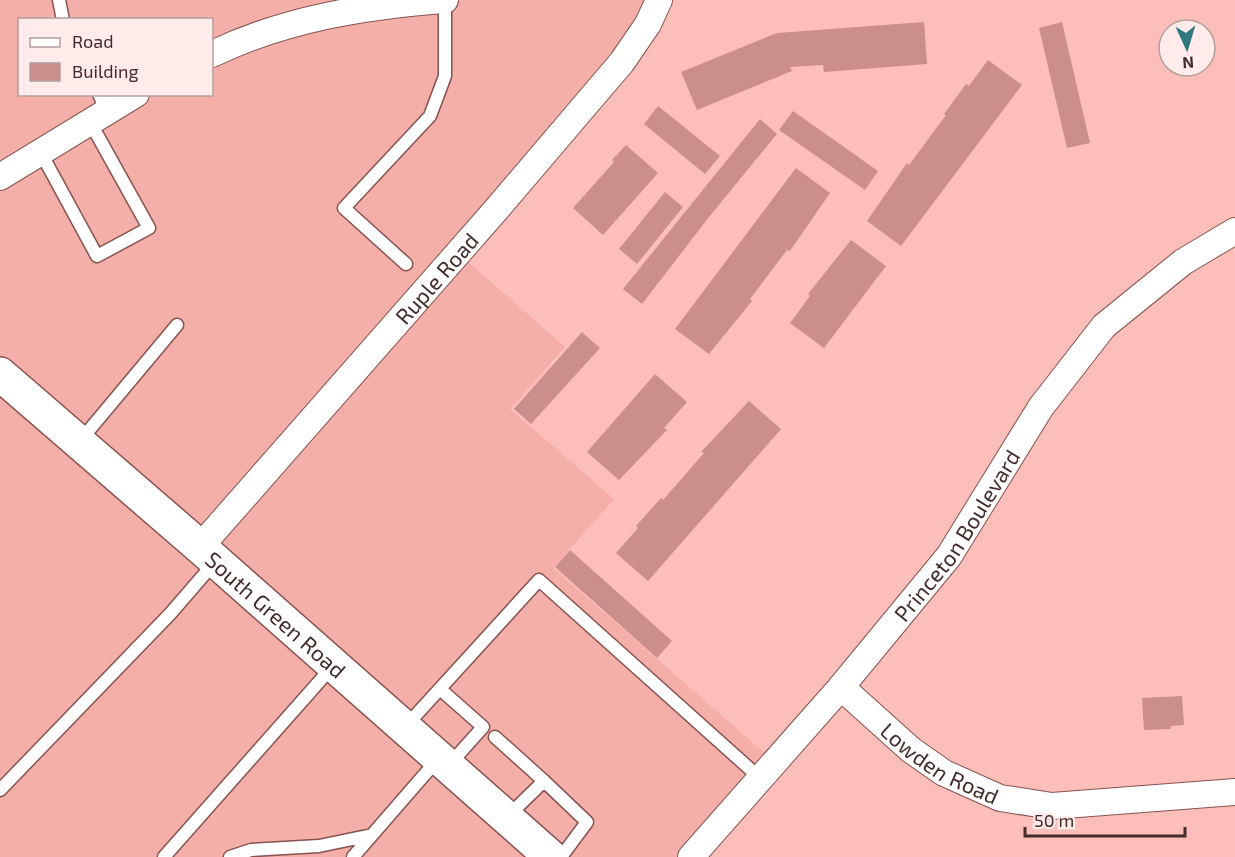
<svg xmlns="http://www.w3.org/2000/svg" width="1235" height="857" viewBox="0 0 1235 857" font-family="'Exo 2',sans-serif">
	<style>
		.built { fill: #f4afa9; fill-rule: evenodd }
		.building { fill: #ca8f8b }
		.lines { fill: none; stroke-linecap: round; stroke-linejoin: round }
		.service-casing { stroke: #88524f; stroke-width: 15 }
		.minor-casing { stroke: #88524f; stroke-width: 28 }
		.secondary-casing { stroke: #88524f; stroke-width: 36 }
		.service { stroke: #fff; stroke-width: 12 }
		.minor { stroke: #fff; stroke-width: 26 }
		.secondary { stroke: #fff; stroke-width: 33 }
		.labels { text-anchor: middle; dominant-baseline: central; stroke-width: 4.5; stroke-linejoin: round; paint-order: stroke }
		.street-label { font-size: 22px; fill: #442c2a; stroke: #ffebe9 }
	</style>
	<rect width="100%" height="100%" fill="#fcbeb9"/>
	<path class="built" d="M0,0H659L458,253L565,347L510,409L614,499L553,568L775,762L690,857H0ZM20,20H212V94H20Z"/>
	<path class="building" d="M924,22L927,64L824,72L823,65L790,67L792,71L697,110L681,72L777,33Z
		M1062,22L1090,143L1067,148L1039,28Z
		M988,60L1022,85L901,246L867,221L907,163L909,165L946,115L944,114L966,84L969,86Z
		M658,106L720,156L705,174L644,124Z
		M793,111L878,171L865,190L779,130Z
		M760,119L777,134L709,217L642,304L623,289Z
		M626,145L658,173L603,235L573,208L614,162L612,160Z
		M796,168L830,193L790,251L787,250L750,299L752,301L709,354L675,329Z
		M665,192L683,207L637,264L619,249Z
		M851,240L886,266L824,348L790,323L810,296L808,294Z
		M582,332L600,348L531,424L514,409Z
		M655,374L687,402L664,428L667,430L619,480L587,452Z
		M749,401L781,429L648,581L616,553L638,528L636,526L661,498L663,500L704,453L701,452Z
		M570,550L672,641L657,658L555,567Z
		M1182,696L1184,725L1171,726V729L1144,730L1142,698Z"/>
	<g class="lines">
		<g class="service-casing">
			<path id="service" d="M59,0L63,20
				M99,94L107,112
				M41,153L97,256L149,228L90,122
				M406,264L344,208L430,116L445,76V0
				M80,441L177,325
				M440,689L483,727L449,765
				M405,727L539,580L760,778
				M495,737L544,781L508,816
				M544,781L587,822L561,857
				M0,790L170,614L215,562
				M164,857L333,666
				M230,857L251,850L319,846L372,835
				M353,857L438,759"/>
		</g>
		<g class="minor-casing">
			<g id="minor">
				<path d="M212,54C285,19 364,6 445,0"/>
				<path d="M0,177L136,94"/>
				<path id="s1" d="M200,547L495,211L622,62L648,24L659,0"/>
				<path id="s2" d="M841,687L911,750L944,773L1000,798L1052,806L1235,792"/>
				<path id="s3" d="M691,857L841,687L949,556L1041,407L1104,326L1183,262L1235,231"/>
			</g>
		</g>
		<g class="secondary-casing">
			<g id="secondary">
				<path id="s4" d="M0,374L200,547L551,857"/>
			</g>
		</g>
		<use href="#service" class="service"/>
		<use href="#minor" class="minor"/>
		<use href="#secondary" class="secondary"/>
	</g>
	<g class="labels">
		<g class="street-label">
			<text stroke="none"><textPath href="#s1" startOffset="358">Ruple Road</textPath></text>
			<text stroke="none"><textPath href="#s3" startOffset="418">Princeton Boulevard</textPath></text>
			<text stroke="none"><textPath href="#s4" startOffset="366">South Green Road</textPath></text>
			<text stroke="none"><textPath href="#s2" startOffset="126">Lowden Road</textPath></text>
		</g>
	</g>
	<rect x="18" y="18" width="195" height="78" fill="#ffebe9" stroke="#b49f9d" stroke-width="1.5"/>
	<rect x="30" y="38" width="30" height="9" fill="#ffffff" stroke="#b49f9d" stroke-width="1.5"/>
	<text x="72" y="48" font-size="18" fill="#442c2a">Road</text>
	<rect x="30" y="63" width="30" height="18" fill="#ca8f8b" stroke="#b49f9d" stroke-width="1.5"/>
	<text x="72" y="78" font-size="18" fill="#442c2a">Building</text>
	<g transform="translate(1187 48) rotate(176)"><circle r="28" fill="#ffebe9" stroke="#b49f9d" stroke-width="1.5"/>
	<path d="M0-4.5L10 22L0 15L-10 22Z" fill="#307980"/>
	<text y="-9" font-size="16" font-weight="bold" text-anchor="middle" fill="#442c2a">N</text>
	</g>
	<path d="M1025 827v9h160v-9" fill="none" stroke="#442c2a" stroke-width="3"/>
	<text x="1034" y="827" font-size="18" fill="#442c2a" stroke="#ffebe9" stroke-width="4.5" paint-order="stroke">50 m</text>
</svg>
